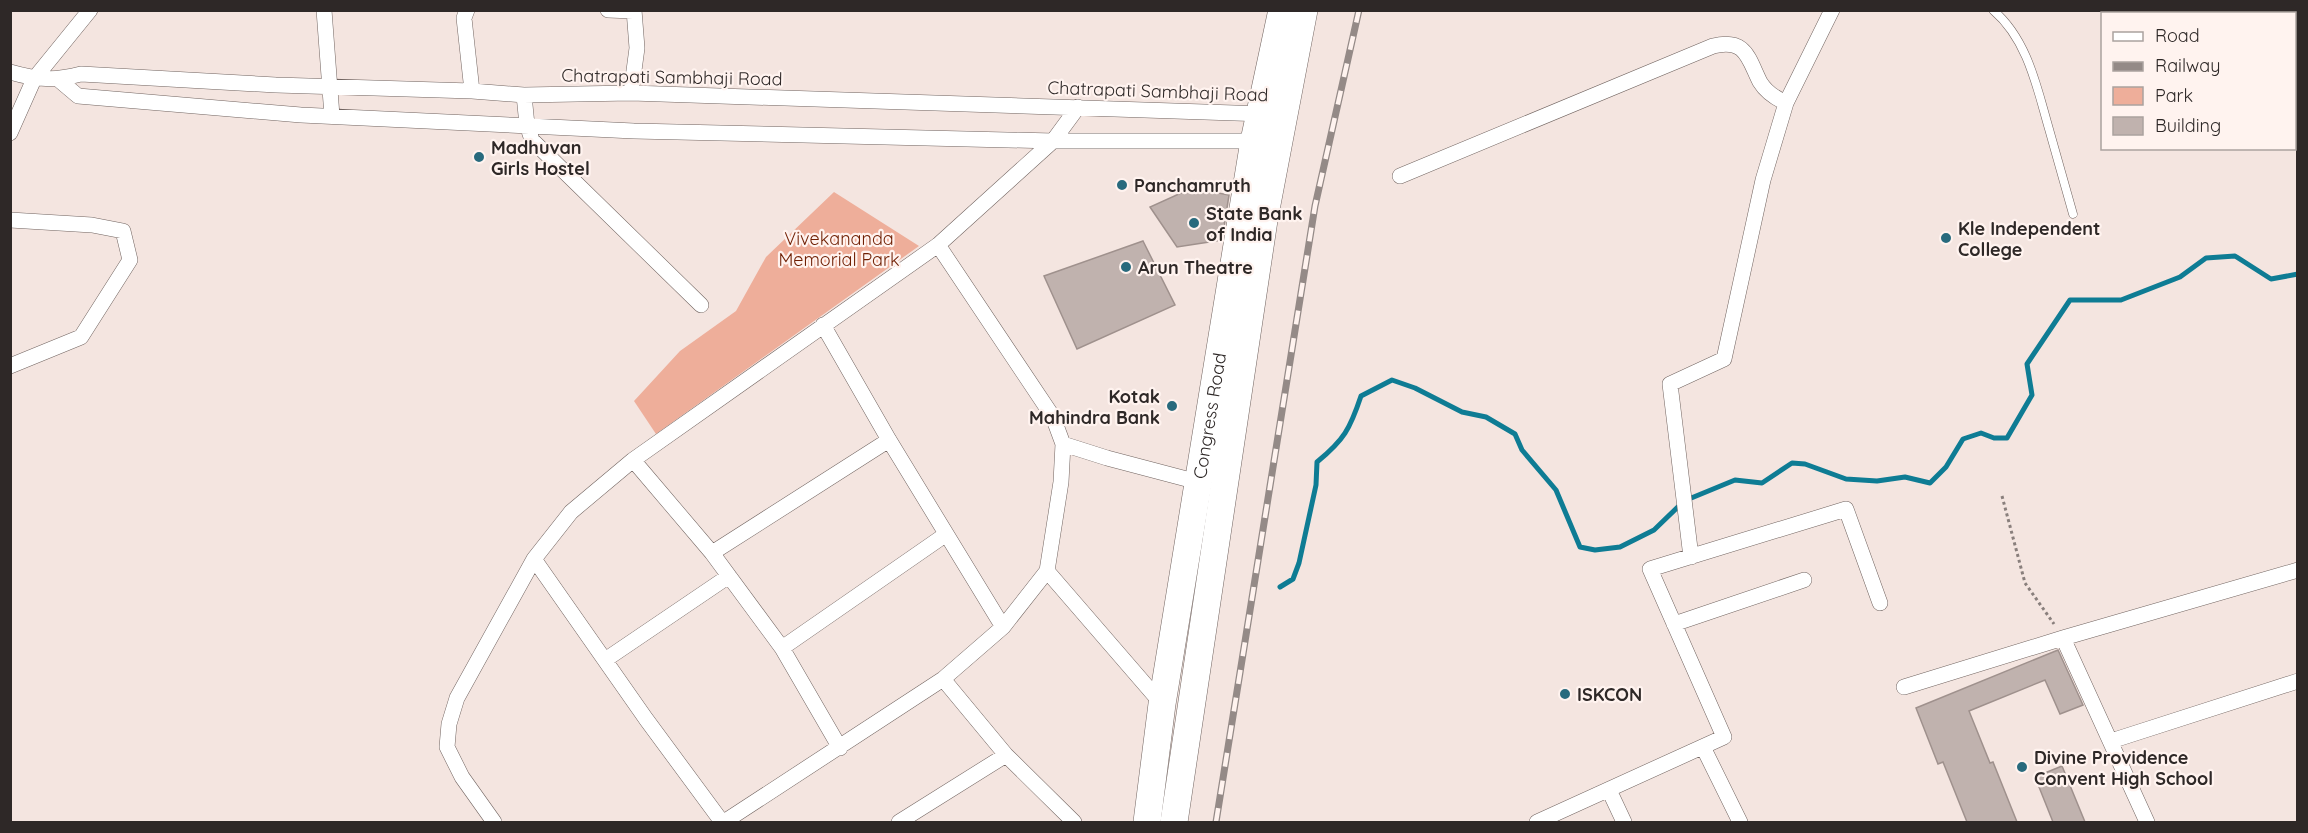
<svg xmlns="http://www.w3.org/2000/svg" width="2308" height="833" viewBox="0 0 2308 833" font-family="Quicksand,sans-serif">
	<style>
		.green { fill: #eeae9a }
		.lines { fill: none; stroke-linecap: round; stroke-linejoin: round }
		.stream { stroke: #0e7c94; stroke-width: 5 }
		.building { fill: #c0b2ae; stroke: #9f918d; stroke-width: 1.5 }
		.lane-casing { stroke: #716460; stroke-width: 9 }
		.street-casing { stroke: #716460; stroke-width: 16 }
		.highway-casing { stroke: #716460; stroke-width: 28 }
		.path { stroke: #897f7c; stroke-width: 3; stroke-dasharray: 3 3; stroke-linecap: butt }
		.lane { stroke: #fff; stroke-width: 8 }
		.street { stroke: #fff; stroke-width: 15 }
		.highway { stroke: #fff; stroke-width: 27 }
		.rail-casing { stroke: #948a87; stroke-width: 7 }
		.rail { stroke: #fff3ef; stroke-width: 4.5; stroke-dasharray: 14; stroke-linecap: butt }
		.poi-dot { fill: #286a7d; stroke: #fff3ef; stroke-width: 2 }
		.labels { text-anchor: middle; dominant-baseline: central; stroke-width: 4.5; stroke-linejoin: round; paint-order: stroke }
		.street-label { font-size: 18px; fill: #2e2827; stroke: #fff3ef }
		.poi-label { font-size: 18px; font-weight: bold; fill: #2e2827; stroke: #fff3ef; text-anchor: start }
		.park-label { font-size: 18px; fill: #6f1e02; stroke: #fff3ef }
	</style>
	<rect width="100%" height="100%" fill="#f4e5e0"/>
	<path class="green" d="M834,192L919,246L656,434L634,401L680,351L736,311L766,257Z"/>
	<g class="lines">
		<path class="stream" d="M1280,587L1293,579L1299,563L1316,485L1317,462C1344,440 1350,429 1361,396L1392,380L1415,388L1462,412L1486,417L1515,434L1522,450L1556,490L1580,547L1595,550L1620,547L1654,530L1684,501L1735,480L1762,483L1792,463L1805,464L1846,479L1877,481L1905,477L1930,483L1946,467L1963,439L1981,433L1994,438H2007L2032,395L2027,364L2070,300H2121L2180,277L2206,258L2235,256L2271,279L2298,274"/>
	</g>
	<path class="building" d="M1192,188L1229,195L1222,240L1177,247L1150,207Z
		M1143,241L1175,305L1077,349L1044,276Z
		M2058,650L2083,705L2060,714L2045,680L1969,711L1990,763L1993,762L2017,822H1967L1943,762L1938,764L1916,708Z
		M2062,766L2085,822H2053L2035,777Z"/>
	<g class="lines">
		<g class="lane-casing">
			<path id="lane" d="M1993,10C2028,40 2037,88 2049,129C2057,158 2065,186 2073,214"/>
		</g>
		<g class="street-casing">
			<path id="street" d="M324,10L332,116
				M467,10L464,18L472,91
				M608,10L633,11
				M10,72C38,80 54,81 81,74L276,85L472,91L524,95L631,93L1265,114
				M59,80L78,96L301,115L634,131L1053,141H1259
				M631,93L637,48L634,10
				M524,95L527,125L532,140L701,305
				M10,133L34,79L90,10
				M1400,176L1713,46C1746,38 1748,58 1760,82C1766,92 1775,98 1786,103
				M10,220L92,225L123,231L130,260L81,337L10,366
				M823,325L889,440L1003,627
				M1063,444L1107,458L1198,482
				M633,460L712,553L782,648L840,748
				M712,553L889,440
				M1691,557L1670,384L1724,359L1763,180L1786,103L1832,10
				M534,559L646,719L722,822
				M1047,571L1162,704
				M1674,624L1804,580
				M2063,638L2147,822
				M782,648L945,535
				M605,660L729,576
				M943,679L1006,755L1074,822
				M1904,687L2063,638L2298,570
				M2111,741L2298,681
				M1703,747L1740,822
				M1609,790L1624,822
				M494,822L462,777L447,747L449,724L457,698L534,559L571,512L633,460L938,245
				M724,822L943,679L1003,627L1047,571L1061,482L1063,444L1053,417L938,245L1053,141L1078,107
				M899,822L1006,755
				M1537,822L1724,737L1650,569L1846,509L1880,603"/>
		</g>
		<g class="highway-casing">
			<g id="highway">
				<path id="s1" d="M1147,822L1162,704L1254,141L1282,10"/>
				<path d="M1174,822L1264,220L1304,10"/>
			</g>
		</g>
		<path class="path" d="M2002,496L2025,583L2054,624"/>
		<use href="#lane" class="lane"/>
		<use href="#street" class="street"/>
		<use href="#highway" class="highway"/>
		<g class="rail-casing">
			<path id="rail" d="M1216,822L1315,206L1359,10"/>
		</g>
		<use href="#rail" class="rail"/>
	</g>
	<g class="poi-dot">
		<circle cx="479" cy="157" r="6"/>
		<circle cx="1122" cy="185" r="6"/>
		<circle cx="1194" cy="223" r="6"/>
		<circle cx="1946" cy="238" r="6"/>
		<circle cx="1126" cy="267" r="6"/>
		<circle cx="1172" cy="406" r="6"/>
		<circle cx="1565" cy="694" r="6"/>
		<circle cx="2022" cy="767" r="6"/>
	</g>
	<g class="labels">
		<g class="street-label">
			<text transform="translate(672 77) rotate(1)">Chatrapati Sambhaji Road</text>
			<text transform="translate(1158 91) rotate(2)">Chatrapati Sambhaji Road</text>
			<text stroke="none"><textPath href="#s1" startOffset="411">Congress Road</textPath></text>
		</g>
		<g class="poi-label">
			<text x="491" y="147">Madhuvan<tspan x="491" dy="21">Girls Hostel</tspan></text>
			<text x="1134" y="185">Panchamruth</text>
			<text x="1206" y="213">State Bank<tspan x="1206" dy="21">of India</tspan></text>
			<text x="1958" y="228">Kle Independent<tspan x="1958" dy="21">College</tspan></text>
			<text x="1138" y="267">Arun Theatre</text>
			<text x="1160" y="396" text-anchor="end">Kotak<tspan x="1160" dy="21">Mahindra Bank</tspan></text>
			<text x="1577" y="694">ISKCON</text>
			<text x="2034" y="757">Divine Providence<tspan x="2034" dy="21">Convent High School</tspan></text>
		</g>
		<g class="park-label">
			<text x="839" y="238">Vivekananda<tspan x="839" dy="21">Memorial Park</tspan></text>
		</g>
	</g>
	<rect width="2308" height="833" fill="none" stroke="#2e2827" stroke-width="24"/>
	<rect x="2101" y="12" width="195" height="138" fill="#fff3ef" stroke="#aba29f" stroke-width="1.5"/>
	<rect x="2113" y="32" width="30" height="9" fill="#ffffff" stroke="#aba29f" stroke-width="1.5"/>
	<text x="2155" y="42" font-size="18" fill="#2e2827">Road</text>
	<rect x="2113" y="62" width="30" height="9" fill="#948a87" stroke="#aba29f" stroke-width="1.5"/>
	<text x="2155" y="72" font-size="18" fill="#2e2827">Railway</text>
	<rect x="2113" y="87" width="30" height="18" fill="#eeae9a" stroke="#aba29f" stroke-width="1.5"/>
	<text x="2155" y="102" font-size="18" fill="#2e2827">Park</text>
	<rect x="2113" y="117" width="30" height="18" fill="#c0b2ae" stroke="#aba29f" stroke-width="1.5"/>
	<text x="2155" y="132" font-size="18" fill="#2e2827">Building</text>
</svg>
